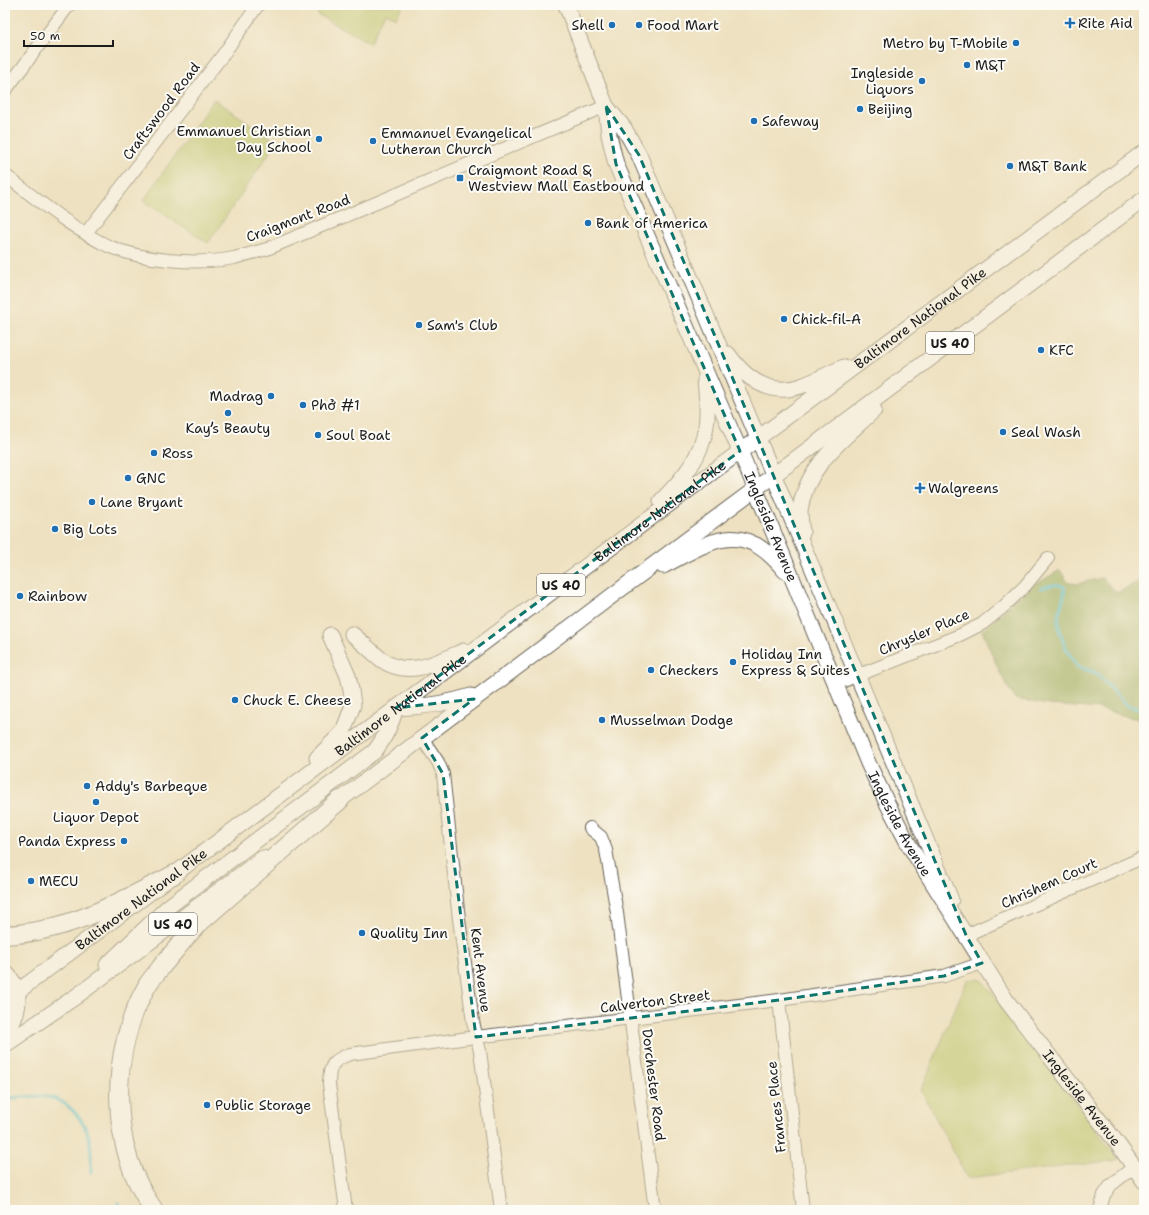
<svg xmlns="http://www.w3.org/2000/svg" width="1149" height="1215" viewBox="0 0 1149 1215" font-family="'Shantell Sans',sans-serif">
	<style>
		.green { fill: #b6c567; stroke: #697042 }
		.forest { fill: #90aa5c; stroke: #56633c }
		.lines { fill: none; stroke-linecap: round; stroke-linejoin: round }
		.stream { stroke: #57c1d3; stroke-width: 3.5 }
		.minor-casing { stroke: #666156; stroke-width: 14 }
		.major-casing { stroke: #666156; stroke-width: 17 }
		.highway-casing { stroke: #666156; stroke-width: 20 }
		.minor { stroke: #fff; stroke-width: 12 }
		.major { stroke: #fff; stroke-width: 15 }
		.highway { stroke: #fff; stroke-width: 18 }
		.marked { fill: none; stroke: #0f766e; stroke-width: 3; stroke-dasharray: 8 5; stroke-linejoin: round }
		.poi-dot { fill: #1f6fb2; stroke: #fdfcf7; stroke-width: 1.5 }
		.labels { text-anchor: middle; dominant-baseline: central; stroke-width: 4; stroke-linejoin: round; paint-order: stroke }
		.shield { fill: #fdfcf7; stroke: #605f5e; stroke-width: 1 }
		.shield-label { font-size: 13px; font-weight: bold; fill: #1c1c1c }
		.poi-label { font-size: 14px; fill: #1c1c1c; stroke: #fdfcf7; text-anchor: start }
		.street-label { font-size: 14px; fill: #1c1c1c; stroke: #fdfcf7 }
	</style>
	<rect width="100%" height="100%" fill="#fdfcf7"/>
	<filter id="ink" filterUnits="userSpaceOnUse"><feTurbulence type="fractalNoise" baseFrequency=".025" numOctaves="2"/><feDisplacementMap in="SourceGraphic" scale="8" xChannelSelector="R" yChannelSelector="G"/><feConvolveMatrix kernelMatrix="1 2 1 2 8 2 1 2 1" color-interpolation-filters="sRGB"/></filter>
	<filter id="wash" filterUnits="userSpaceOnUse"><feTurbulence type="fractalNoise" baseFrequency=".012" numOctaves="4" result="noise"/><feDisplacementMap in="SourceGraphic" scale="16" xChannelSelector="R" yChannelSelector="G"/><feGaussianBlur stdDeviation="0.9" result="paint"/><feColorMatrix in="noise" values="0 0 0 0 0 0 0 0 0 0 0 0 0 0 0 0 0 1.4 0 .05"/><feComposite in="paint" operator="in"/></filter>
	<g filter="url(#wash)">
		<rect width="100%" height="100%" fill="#eee1c1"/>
		<path class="green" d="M314,5H403L396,18L385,13L370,43L317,14L320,9Z
			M214,99L277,142L208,243L143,201Z
			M976,979L981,980L988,987L1119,1160L967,1178L921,1090L967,980Z"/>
		<path class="forest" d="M1060,570L1067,581L1076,584L1102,578L1117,593L1144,578V721L1101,709L1048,705L1015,699L1001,675L982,631L1036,581L1038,583Z"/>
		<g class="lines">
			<path class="stream" d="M1041,588C1049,586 1057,582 1064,587C1066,595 1061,604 1059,612C1055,629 1067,653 1078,667L1094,672L1098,675L1128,706L1144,710
				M5,1099C19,1097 33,1095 48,1097C66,1099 85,1120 89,1138C92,1148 91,1161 91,1172
				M118,1210V1203"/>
		</g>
	</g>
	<g filter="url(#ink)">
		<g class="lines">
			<g class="minor-casing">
				<path id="minor" d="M5,91L69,5
					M5,175C38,200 71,228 108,246C143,261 198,265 234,258C245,255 256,252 267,249L606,106
					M86,233L222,56L258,5
					M836,684L960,635L982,624L1002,608L1025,586L1048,558
					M422,738L438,762L443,774L459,919L473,1022L480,1051L501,1210
					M590,828L601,837L606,850L617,913L655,1210
					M966,935L1144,857
					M779,1000L803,1210
					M346,1210L329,1084C329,1065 333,1060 350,1054L476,1037L779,1000L944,976L982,963
					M1100,1210L1104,1195L1111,1185L1135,1166"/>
			</g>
			<g class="major-casing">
				<g id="major">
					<path id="s1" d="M566,5L606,106L609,135L616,164L740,451L868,763L886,801L909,845L1006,1000L1117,1143L1144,1181"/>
					<path d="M606,106L624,128L639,155C743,404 848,651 951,900"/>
					<path d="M728,354C745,378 770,397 801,386C816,381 830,373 844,367"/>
					<path d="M661,501C682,480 702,457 706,426C709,410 706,395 705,379"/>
					<path d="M802,533C801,525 800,518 800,511C805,466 844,439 874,410"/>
					<path d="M663,566C713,540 742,518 785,571"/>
					<path d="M352,634C362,642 372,652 382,660C408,679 438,662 463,651"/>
					<path d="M396,708C422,707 446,704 471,696"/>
					<path d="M317,758L343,732L353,705L351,690L348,676L330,635"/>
					<path d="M332,806L625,586L1144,199"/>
					<path d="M107,965L168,907L375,751C385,738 391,725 396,708"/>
					<path id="s2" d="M5,1001L633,531L1144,152"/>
					<path d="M5,1045L78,995L263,858"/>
				</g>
			</g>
			<g class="highway-casing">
				<path id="highway" d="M5,935C68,932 120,902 175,874
					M5,974C24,993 16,1015 5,1035
					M154,1210C108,1146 109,1051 148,984C152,978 157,973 161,967C173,953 184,939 197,925L340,800"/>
			</g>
			<use href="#minor" class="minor"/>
			<use href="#major" class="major"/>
			<use href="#highway" class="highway"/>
		</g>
	</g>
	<path d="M0 0H1149V1215H0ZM606,106L639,155L966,935L982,963L944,976L779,1000L476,1037L443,774L422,738L474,699L396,708L740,451L616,164Z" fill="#eee1c1" fill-opacity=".55" fill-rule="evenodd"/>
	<path class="marked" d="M606,106L639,155L966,935L982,963L944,976L779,1000L476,1037L443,774L422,738L474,699L396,708L740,451L616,164Z"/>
	<g class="poi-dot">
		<path d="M1068 17h4v4h4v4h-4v4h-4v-4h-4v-4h4z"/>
		<circle cx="612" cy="25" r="4"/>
		<circle cx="639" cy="25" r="4"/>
		<circle cx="1016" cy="43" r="4"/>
		<circle cx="967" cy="65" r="4"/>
		<circle cx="922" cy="81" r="4"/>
		<circle cx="860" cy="109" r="4"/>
		<circle cx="754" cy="121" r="4"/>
		<circle cx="319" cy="139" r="4"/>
		<circle cx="373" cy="141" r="4"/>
		<circle cx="1010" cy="166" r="4"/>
		<rect x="456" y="174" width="8" height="8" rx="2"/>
		<circle cx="588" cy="223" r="4"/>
		<circle cx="784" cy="319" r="4"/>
		<circle cx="419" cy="325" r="4"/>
		<circle cx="1041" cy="350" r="4"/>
		<circle cx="271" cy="396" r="4"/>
		<circle cx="303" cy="405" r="4"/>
		<circle cx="228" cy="413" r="4"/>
		<circle cx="1003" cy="432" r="4"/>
		<circle cx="318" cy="435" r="4"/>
		<circle cx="154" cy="453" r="4"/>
		<circle cx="128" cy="478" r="4"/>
		<path d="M918 482h4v4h4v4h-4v4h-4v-4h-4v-4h4z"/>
		<circle cx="92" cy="502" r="4"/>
		<circle cx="55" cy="529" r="4"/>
		<circle cx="20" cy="596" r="4"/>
		<circle cx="733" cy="662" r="4"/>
		<circle cx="651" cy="670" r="4"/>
		<circle cx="235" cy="700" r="4"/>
		<circle cx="602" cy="720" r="4"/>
		<circle cx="87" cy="786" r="4"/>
		<circle cx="96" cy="802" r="4"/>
		<circle cx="124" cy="841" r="4"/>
		<circle cx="31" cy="881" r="4"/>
		<circle cx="362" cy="933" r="4"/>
		<circle cx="207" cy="1105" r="4"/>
	</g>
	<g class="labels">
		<g class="shield">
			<rect x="926" y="332" width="48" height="22" rx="3"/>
			<rect x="537" y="574" width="48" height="22" rx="3"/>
			<rect x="149" y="913" width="48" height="22" rx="3"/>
		</g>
		<g class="shield-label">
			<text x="950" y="343">US 40</text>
			<text x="561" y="585">US 40</text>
			<text x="173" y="924">US 40</text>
		</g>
		<g class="poi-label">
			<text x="1078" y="23">Rite Aid</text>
			<text x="604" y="25" text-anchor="end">Shell</text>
			<text x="647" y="25">Food Mart</text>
			<text x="1008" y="43" text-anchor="end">Metro by T-Mobile</text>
			<text x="975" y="65">M&amp;T</text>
			<text x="914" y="73" text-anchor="end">Ingleside<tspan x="914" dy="16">Liquors</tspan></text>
			<text x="868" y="109">Beijing</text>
			<text x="762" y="121">Safeway</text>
			<text x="311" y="131" text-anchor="end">Emmanuel Christian<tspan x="311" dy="16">Day School</tspan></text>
			<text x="381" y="133">Emmanuel Evangelical<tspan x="381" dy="16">Lutheran Church</tspan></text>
			<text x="1018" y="166">M&amp;T Bank</text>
			<text x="468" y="170">Craigmont Road &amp;<tspan x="468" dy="16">Westview Mall Eastbound</tspan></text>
			<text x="596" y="223">Bank of America</text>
			<text x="792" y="319">Chick-fil-A</text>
			<text x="427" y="325">Sam's Club</text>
			<text x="1049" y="350">KFC</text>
			<text x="263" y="396" text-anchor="end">Madrag</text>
			<text x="311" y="405">Phở #1</text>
			<text x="228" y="428" text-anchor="middle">Kay’s Beauty</text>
			<text x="1011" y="432">Seal Wash</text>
			<text x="326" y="435">Soul Boat</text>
			<text x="162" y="453">Ross</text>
			<text x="136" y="478">GNC</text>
			<text x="928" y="488">Walgreens</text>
			<text x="100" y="502">Lane Bryant</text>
			<text x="63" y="529">Big Lots</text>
			<text x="28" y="596">Rainbow</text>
			<text x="741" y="654">Holiday Inn<tspan x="741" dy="16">Express &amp; Suites</tspan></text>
			<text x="659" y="670">Checkers</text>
			<text x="243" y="700">Chuck E. Cheese</text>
			<text x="610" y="720">Musselman Dodge</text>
			<text x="95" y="786">Addy's Barbeque</text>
			<text x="96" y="817" text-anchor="middle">Liquor Depot</text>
			<text x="116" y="841" text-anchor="end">Panda Express</text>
			<text x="39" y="881">MECU</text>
			<text x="370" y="933">Quality Inn</text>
			<text x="215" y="1105">Public Storage</text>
		</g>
		<g class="street-label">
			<text transform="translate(161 111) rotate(-53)">Craftswood Road</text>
			<text transform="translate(298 218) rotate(-21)">Craigmont Road</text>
			<text stroke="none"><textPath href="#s2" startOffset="1142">Baltimore National Pike</textPath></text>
			<text stroke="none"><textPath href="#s2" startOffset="818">Baltimore National Pike</textPath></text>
			<text stroke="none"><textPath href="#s1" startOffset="562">Ingleside Avenue</textPath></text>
			<text transform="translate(924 632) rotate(-23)">Chrysler Place</text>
			<text stroke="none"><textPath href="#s2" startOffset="494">Baltimore National Pike</textPath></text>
			<text stroke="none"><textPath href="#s1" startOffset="886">Ingleside Avenue</textPath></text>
			<text transform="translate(1049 883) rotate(-24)">Chrishem Court</text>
			<text stroke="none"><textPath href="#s2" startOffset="170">Baltimore National Pike</textPath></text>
			<text transform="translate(481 970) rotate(83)">Kent Avenue</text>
			<text transform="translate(655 1001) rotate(-7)">Calverton Street</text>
			<text transform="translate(654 1085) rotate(83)">Dorchester Road</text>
			<text stroke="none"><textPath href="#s1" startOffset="1216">Ingleside Avenue</textPath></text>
			<text transform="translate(776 1107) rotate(-96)">Frances Place</text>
		</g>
	</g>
	<rect width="1149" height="1215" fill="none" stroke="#fdfcf7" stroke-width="20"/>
	<path d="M24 40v6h89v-6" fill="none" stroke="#1c1c1c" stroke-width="2"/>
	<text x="30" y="40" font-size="12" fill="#1c1c1c" stroke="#fdfcf7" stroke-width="3" paint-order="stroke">50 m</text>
</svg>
